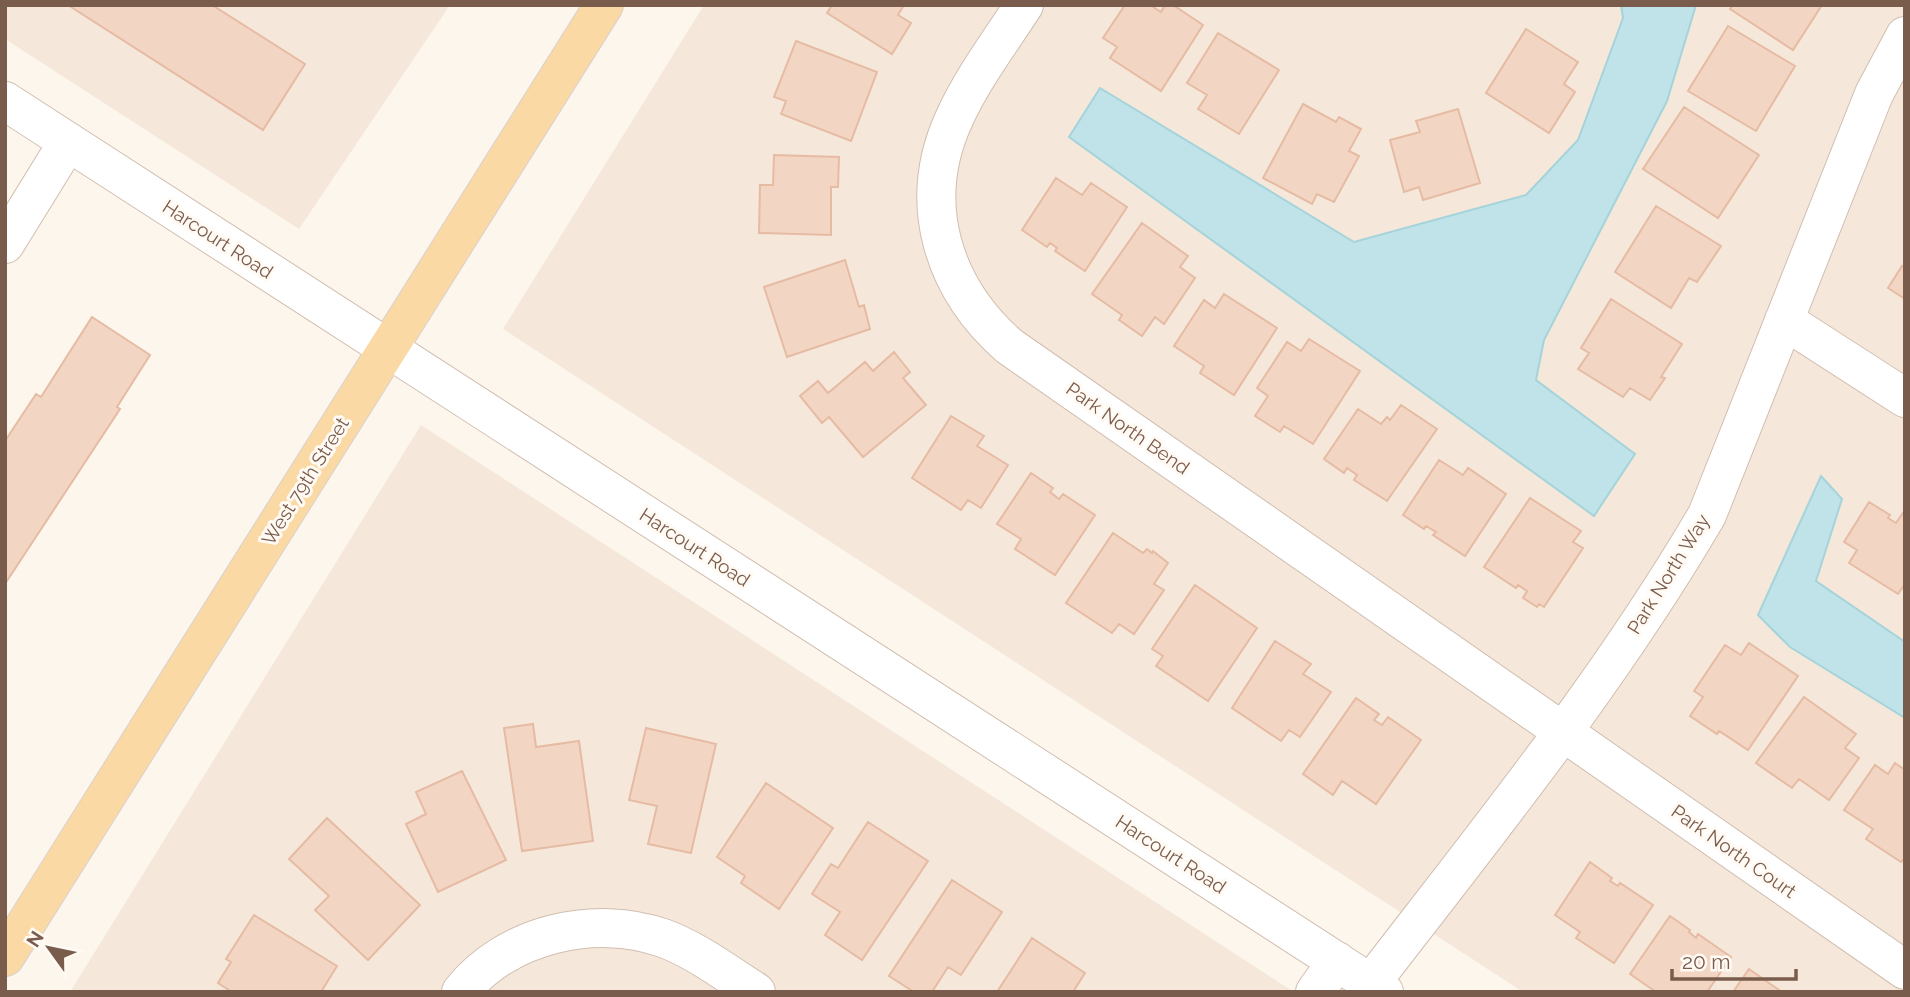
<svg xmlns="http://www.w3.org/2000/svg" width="1910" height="997" viewBox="0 0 1910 997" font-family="Raleway,sans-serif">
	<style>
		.residential { fill: #f5e8da }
		.water { fill: #bfe3e8; stroke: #a5d3da; stroke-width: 2 }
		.building { fill: #f3d5c3; stroke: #e6bba3; stroke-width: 2 }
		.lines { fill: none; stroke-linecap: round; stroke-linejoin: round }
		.minor-casing { stroke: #d1beb0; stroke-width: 40 }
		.major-casing { stroke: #dad1cd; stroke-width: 40 }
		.minor { stroke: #fff; stroke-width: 38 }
		.major { stroke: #fbd9a5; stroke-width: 38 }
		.labels { text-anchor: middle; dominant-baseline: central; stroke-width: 6; stroke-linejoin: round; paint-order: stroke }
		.street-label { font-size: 19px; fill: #7a5c4d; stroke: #fffaf3 }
	</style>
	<rect width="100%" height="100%" fill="#fdf6ec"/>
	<path class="residential" d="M5,5H450L299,229L5,39Z
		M704,5H1905V992H1523L503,329Z
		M421,425L1294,992H70Z"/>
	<path class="water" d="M1621,5H1696L1667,101L1544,340L1536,380L1635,454L1594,516L1069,137L1100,88L1354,242L1526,195L1578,140L1623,18Z
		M1821,476L1842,499L1816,581L1905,642V718L1790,647L1758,615Z"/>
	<path class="building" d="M68,5H212L305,64L263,130Z
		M832,5H904L898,15L911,23L892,54L827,13Z
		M1125,5H1150L1161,12L1165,5H1173L1203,25L1161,91L1110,58L1117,47L1103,38Z
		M1733,5H1822L1793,50L1730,9Z
		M1728,26L1795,66L1756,131L1688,91Z
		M1526,29L1578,62L1564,84L1575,92L1549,133L1486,93Z
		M1218,33L1279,70L1239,134L1198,109L1207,95L1187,83Z
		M796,41L877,72L851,141L781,114L786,101L774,97Z
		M1303,104L1336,122L1339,117L1361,129L1349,151L1359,156L1334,202L1317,194L1312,204L1263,178Z
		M1684,107L1759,155L1718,218L1643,169Z
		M1458,109L1480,183L1423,200L1419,187L1404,192L1390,140L1420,132L1416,121Z
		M774,155L839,157L838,187H831V235L759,233L760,185H773Z
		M1056,178L1082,195L1091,183L1127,207L1085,271L1055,251L1057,248L1050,243L1047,247L1022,230Z
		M1656,206L1721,246L1697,282L1689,278L1671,308L1615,272Z
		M1142,223L1188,256L1180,267L1195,278L1164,324L1155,317L1142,336L1119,320L1122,315L1092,294Z
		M845,260L859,307L864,305L870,329L787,357L764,287Z
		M1902,266L1905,268V299L1888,288Z
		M1224,294L1277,328L1234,395L1200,373L1204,366L1174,346L1204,300L1215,308Z
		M1611,299L1682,344L1661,377L1665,378L1650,400L1630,388L1623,397L1578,369L1589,353L1581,348Z
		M92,317L150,355L117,407L120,409L5,584V441L36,394L41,397Z
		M1309,339L1360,371L1313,444L1284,426L1280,432L1255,416L1268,396L1257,388L1287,342L1301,351Z
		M894,352L910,372L903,378L926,405L863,457L829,417L822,423L800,396L818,381L828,393L865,362L873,371Z
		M1401,405L1437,429L1387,501L1354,480L1357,475L1347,468L1344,473L1324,459L1358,409L1381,424L1387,417L1390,420Z
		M951,416L984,436L977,446L1008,465L981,508L968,500L961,510L912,478Z
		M1439,460L1463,475L1468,468L1506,494L1465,556L1433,535L1436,532L1426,526L1424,529L1403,515Z
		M1031,473L1053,488L1050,492L1059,499L1063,494L1095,515L1055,575L1015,549L1021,539L997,524Z
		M1530,498L1581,531L1573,542L1583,548L1544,607L1539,604L1537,607L1523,598L1527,591L1518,585L1516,588L1484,567Z
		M1869,502L1890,515L1888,518L1896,523L1905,510V584L1898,594L1849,563L1857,550L1844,542Z
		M1113,533L1143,553L1147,549L1152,553L1153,551L1168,563L1154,584L1164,590L1134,634L1119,624L1112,633L1066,603Z
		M1195,585L1257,628L1208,701L1156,666L1163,656L1152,649Z
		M1275,641L1311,664L1303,674L1331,692L1300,737L1289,730L1281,741L1232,708Z
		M1749,643L1798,676L1748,750L1719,731L1717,734L1690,716L1703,697L1694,691L1725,645L1741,655Z
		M1804,697L1856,734L1845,748L1859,758L1829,800L1799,779L1792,788L1756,763Z
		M1356,698L1379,714L1374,720L1382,725L1388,717L1421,740L1376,804L1342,781L1333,795L1303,774Z
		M533,724L536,747L579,741L593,841L522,851L504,728Z
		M646,728L716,744L691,853L648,844L657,806L629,800Z
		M1895,763L1905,770V857L1901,862L1866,839L1873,829L1844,810L1875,765L1888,774Z
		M462,771L506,860L438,892L406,824L426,814L416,792Z
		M766,783L833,828L779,909L741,883L745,876L717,857Z
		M327,818L420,905L368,960L315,910L329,896L289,859Z
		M868,822L928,861L862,960L825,935L840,912L812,894L831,864L838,868Z
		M1590,862L1612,878L1610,881L1618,886L1620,883L1653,905L1614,963L1576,938L1580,932L1555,915Z
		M952,880L1002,912L961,975L948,967L932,992H914L889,976Z
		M254,915L337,966L321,992H232L218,983L231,962L226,959Z
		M1670,916L1690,930L1689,932L1696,938L1698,934L1731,957L1707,992H1656L1630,974Z
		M1032,938L1085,973L1073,992H997Z
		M1749,969L1782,992H1733Z"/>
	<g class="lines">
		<g class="minor-casing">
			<path id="minor" d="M1024,5C1000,42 972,79 954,119C916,202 942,287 1009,346L1905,970
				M5,101L1384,992
				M5,244L68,142
				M1784,320L1905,398
				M1371,983C1488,831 1610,681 1707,515L1874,94L1905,36
				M461,992C506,934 595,914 663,938C696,950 726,973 756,992
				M1315,992L1337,961"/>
		</g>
		<g class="major-casing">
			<path id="major" d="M5,957L604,5"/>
		</g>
		<use href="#minor" class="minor"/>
		<use href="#major" class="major"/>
	</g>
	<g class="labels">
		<g class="street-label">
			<text transform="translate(218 239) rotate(33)">Harcourt Road</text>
			<text transform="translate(1128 428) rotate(35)">Park North Bend</text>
			<text transform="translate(305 481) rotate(-58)">West 79th Street</text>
			<text transform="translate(695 547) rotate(33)">Harcourt Road</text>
			<text transform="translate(1668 574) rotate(-58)">Park North Way</text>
			<text transform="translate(1734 851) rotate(35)">Park North Court</text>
			<text transform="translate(1171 854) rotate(33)">Harcourt Road</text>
		</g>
	</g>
	<rect width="1910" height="997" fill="none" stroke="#7a5c4d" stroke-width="14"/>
	<g transform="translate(49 948) rotate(303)" stroke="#fffaf3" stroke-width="5" paint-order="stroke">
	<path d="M0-5L12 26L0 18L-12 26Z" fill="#7a5c4d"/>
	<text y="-10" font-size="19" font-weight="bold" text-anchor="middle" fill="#7a5c4d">N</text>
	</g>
	<path d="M1672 969v10h124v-10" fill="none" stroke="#7a5c4d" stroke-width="3.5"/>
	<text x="1682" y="969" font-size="21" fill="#7a5c4d" stroke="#fffaf3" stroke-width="5" paint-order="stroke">20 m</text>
</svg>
